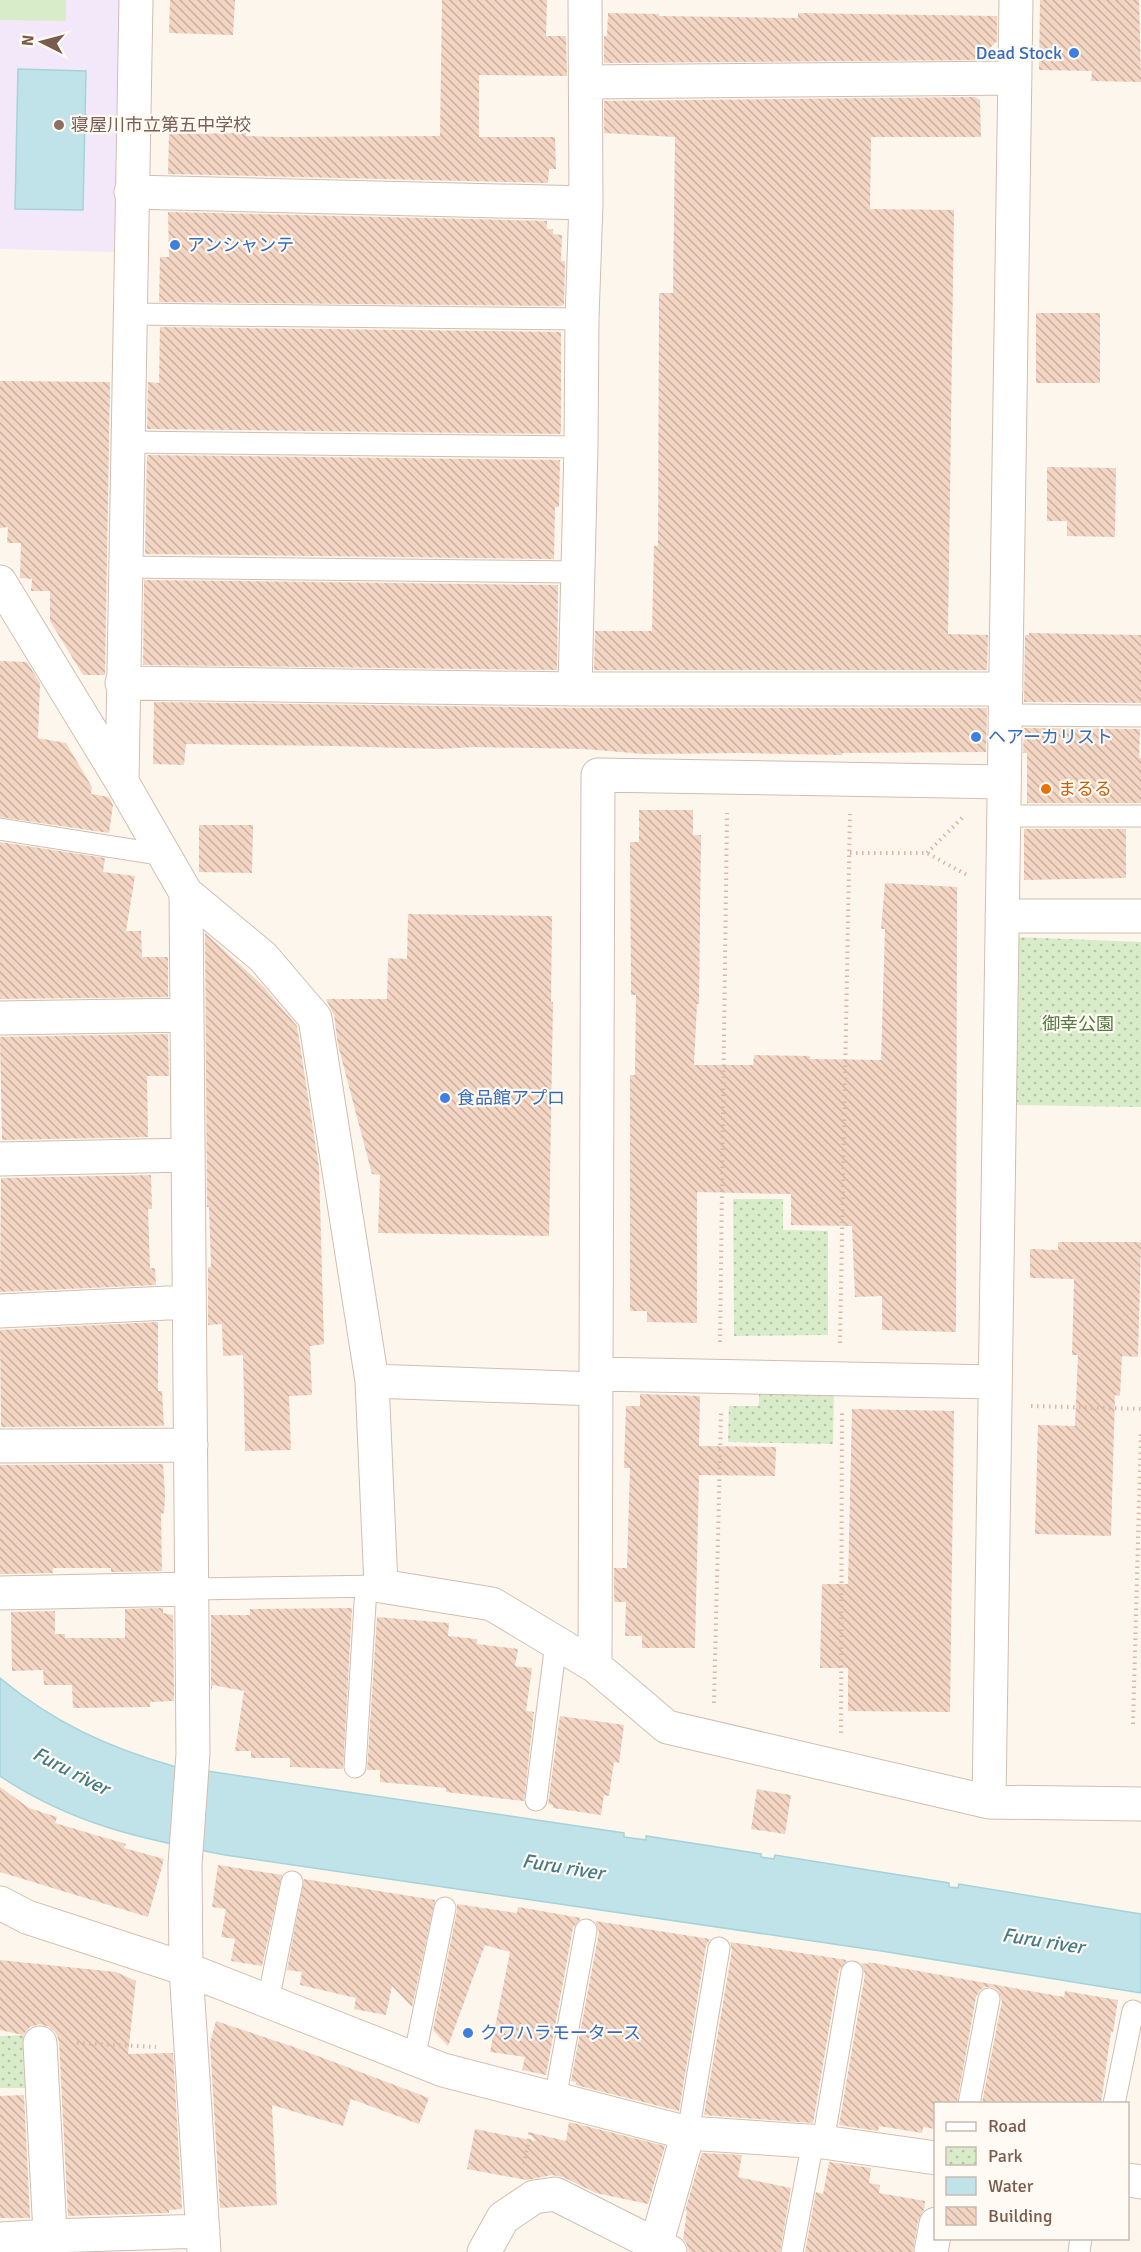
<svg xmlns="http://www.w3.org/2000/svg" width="1141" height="2252" viewBox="0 0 1141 2252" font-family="Signika,'Noto Sans JP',sans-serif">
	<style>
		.education { fill: #f3e8fa }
		.park { fill: url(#park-dots) }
		.garden { fill: #d8ecc9 }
		.water { fill: #bfe3e8; stroke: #a5d3da; stroke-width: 1.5 }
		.building { fill: url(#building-back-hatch) }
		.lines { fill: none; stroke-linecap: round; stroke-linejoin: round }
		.lane-casing { stroke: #d1beb0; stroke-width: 23 }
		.street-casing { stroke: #d1beb0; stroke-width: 35 }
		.secondary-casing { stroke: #d6c0b0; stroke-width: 35 }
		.path { stroke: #d9b8a5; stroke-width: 4; stroke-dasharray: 1.5 4.5; stroke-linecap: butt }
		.lane { stroke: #fff; stroke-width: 21 }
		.street { stroke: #fff; stroke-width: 33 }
		.secondary { stroke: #fff; stroke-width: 33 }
		.shop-dot { fill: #3f7fe0; stroke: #fffaf3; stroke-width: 2 }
		.education-dot { fill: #8d6e63; stroke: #fffaf3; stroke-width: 2 }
		.food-dot { fill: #e8710a; stroke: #fffaf3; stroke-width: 2 }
		.labels { text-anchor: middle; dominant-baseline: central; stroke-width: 4.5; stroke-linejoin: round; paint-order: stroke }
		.shop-label { font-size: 18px; fill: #366cbe; stroke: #fffaf3; text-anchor: start }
		.education-label { font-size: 18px; fill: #785e54; stroke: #fffaf3; text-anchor: start }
		.food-label { font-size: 18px; fill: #c56008; stroke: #fffaf3; text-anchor: start }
		.park-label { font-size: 18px; fill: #537a41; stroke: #fffaf3 }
		.water-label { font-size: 20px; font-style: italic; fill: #437c86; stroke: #fffaf3 }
	</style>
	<defs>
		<pattern id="park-dots" width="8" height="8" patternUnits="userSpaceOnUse" patternTransform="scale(1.5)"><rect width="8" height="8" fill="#d8ecc9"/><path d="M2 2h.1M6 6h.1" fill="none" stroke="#b4c2a5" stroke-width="1.8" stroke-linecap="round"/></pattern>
		<pattern id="building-back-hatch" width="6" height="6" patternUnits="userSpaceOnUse" patternTransform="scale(1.5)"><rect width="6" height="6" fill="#f3d5c3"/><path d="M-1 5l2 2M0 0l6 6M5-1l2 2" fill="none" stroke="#cab0a1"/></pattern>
	</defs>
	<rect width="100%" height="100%" fill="#fdf6ec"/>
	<path class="education" d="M0,0H119L115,252L0,249Z"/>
	<path class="park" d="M1015,937L1141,942V1107L1016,1105Z
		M733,1199H783V1230L828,1231V1335L734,1336Z
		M759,1390L834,1391L833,1444L728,1442L729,1406H759Z
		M27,2035L28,2088H0V2036Z"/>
	<path class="garden" d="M0,0H66V21L0,20Z"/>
	<path class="water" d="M18,69L86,71L83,210L15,209Z
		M0,1678C53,1722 107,1747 173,1766L624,1833V1837L646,1840V1836L761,1854V1857L774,1859L775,1855L949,1883V1887L958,1888L959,1884L1141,1914V1993L881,1951L225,1855C142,1839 71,1824 0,1776Z"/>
	<path class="building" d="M170,0H235L233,35L169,33Z
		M442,0H547L546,36H566L567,76L479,75V137H555L556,169H549L548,183L168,174L169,134L246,133V136L280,137L440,136Z
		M1040,0H1139L1141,82L1091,81L1092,71L1039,70Z
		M608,13L659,14V16L798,18V13L997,16V41L978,60L604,63V36H607Z
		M975,97L980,100L981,137H871L870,209L954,210L948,634L988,635L987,670H594L595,631H652L654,546H658L659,293H673L675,137L604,133V101Z
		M168,212L547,221V229H553V234L562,235L561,261H565L564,304L561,306L159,302L160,257H169Z
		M1036,313H1100V383H1036Z
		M160,327L561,332V432L560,434L147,429L148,382L159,383Z
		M0,381L110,382L105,675H83L50,621V591H31L32,579L20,578L21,543H7L8,527L0,528Z
		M147,455L560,460L559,507H555L554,559L145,554Z
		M1047,467L1116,468L1115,537L1067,536V521H1047Z
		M144,580L558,585L557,670L143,665Z
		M1029,633L1141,635V703L1024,702L1025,635H1029Z
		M0,661L27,662L40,683L38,738L66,743L92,787L91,794L109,797L113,805L109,833L0,817Z
		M154,702L575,708H987L986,752L842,753V755L741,753L645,754L584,749L474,747L440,749L334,746L186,744L184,765L153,764Z
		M1024,728L1140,729L1139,758H1141V803H1027V753H1023Z
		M639,810H693V835H701L699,1004H697L694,1065H753L754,1055L810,1056V1059L881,1060L885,929H881L885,883L957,887L956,1332L882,1330V1296L855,1297L852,1226L791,1225V1194L697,1192V1323L647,1322V1311H630V1075H635L636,995H631L630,842H639Z
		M199,825H253L252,873L199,872Z
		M1024,829H1126V878L1024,880Z
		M0,842L105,858L103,872L135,876L126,931H141L142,957H168V997L0,999Z
		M408,914L552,916L551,1002H553L549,1236L378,1233L380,1175L372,1174L338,1045L334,1015L326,999H387L388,958L407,959Z
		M205,933L263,986L297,1026L319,1167L324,1344L310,1346L312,1395L289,1396L291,1450L245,1451L243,1355L223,1356L222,1324L208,1325V1267H211L209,1207H207Z
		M168,1034L169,1076H147L148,1137L2,1140L0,1037Z
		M151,1175L152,1209H148L150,1268H155L156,1285L0,1292L1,1178Z
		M1058,1242H1141L1138,1357L1122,1356L1120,1396L1115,1395L1111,1536L1035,1534L1038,1425L1075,1426L1078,1355H1072L1074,1279L1030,1278V1249L1058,1250Z
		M158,1322V1391H162L164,1426L1,1427L0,1330Z
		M640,1394L700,1396L699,1446L776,1447L775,1476L699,1475L695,1648H642V1636H625L626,1602H614V1568H627L630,1468H624L626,1406H640Z
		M852,1409L954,1411L950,1712L848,1711V1668H820L822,1584H848Z
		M163,1464L165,1495L164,1513L161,1514L162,1571L111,1572V1568H53V1573L0,1574V1465Z
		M163,1608V1613L173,1615L174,1701L150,1702V1707L73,1708L72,1685H44L43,1670L12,1671L11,1612L55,1611V1634H65V1638H125V1609Z
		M352,1608L343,1769L290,1767V1758H251V1751H235L244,1691L213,1685L211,1691V1615H250V1609Z
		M377,1617L449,1623L448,1636L477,1639V1644L518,1649L515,1666L532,1668L526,1711L534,1712L524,1801L446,1792V1788L380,1782V1770H367Z
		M560,1716L624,1725L619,1763L614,1762L609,1796L604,1795L601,1815L553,1808V1805L548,1804Z
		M0,1787L29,1808L57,1817L55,1823L126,1844L124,1848L164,1859L148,1917L0,1872Z
		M757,1789L791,1795L785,1834L751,1829Z
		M218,1865L282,1875L262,1966L231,1961L235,1939L221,1937L226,1909L212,1907Z
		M304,1879L435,1900L412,2007L392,1986L386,2015L354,2009L356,1998L300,1985L302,1972L287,1970Z
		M457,1904L517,1913L518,1907L581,1918L573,1928L546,2075L522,2070L525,2057L490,2052L510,1952L485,1945L448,2046L433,2030L457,1911Z
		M595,1921L710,1939L706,1946L679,2111L576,2085V2082L571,2081L599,1932Z
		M730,1942L847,1960L839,1970L813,2123L704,2115L732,1950Z
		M0,1960L116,1972L136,1981L128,2054L173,2053L182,2209L169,2210V2213L68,2216L59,2041L56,2033L49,2027L40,2024L30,2027L23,2035L0,2030Z
		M868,1962L1064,1997L1065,1991L1118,2000L1113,2032H1111L1101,2103H982L1002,2001L998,1990L992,1987H985L980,1990L976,1997L957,2103H936V2129L923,2127L922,2133L879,2126L878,2131L839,2125L865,1974L861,1963L868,1964Z
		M216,2021L294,2047L429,2098L419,2124L351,2099L343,2126L272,2105L277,2205L220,2208L210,2043Z
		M24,2095L30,2218H0V2096Z
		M569,2122L665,2146L648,2204L596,2193L563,2177L552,2175L527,2180L467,2169L475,2129L536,2141L528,2132L566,2141Z
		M702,2153L742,2155L738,2177L791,2188L780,2252H689L686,2242L683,2239L687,2211H685Z
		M829,2162L871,2168L869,2183L880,2185L879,2193L925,2201L924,2210L918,2221L913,2252H805L816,2192L823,2194Z"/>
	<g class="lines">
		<g class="lane-casing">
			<path id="lane" d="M130,314L582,319
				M128,442L581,447
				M126,567L578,572
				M1005,715L1141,716
				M1004,816H1141
				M0,829L164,855
				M192,1589L381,1586
				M355,1767L366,1587
				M536,1800L556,1643
				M268,2001L292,1882
				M414,2059L445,1908
				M555,2099L586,1930
				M969,2104L989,1999
				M1114,2104L1133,2011
				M688,2133L719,1948
				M823,2142L852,1972
				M792,2252L813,2141
				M1079,2252L1081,2238"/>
		</g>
		<g class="street-casing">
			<path id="street" d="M586,82L1015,78
				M131,192L586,203
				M0,582L122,782L186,893L263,957L315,1018L372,1381L381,1586L492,1604L595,1666L667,1727L989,1802L1141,1804
				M122,683L575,689H1006
				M575,689L581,447L582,319L586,203L585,0
				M122,782L136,0
				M186,893L193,1754L185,1865L186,1969L204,2252
				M1002,916H1141
				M0,1018L187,1015
				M0,1159L188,1155
				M0,1311L189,1302
				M372,1381L596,1389
				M995,1382L596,1374L598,775L1004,782
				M0,1446L191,1445
				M0,1593L192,1589
				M595,1666L596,1374
				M989,1802L1016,0
				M40,2043L51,2252
				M0,2239L50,2236L203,2231
				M484,2252L503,2218L534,2197L555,2194L670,2252
				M654,2252L688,2133
				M931,2252L936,2224"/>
		</g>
		<g class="secondary-casing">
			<path id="secondary" d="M0,1903L27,1917L186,1969L443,2070L688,2133L823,2142L936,2158
				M1128,2180L1141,2182"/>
		</g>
		<path class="path" d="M850,853H927L967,875V877
			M927,853L963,817
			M720,1342L727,813
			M840,1343L850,814
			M1031,1406L1141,1409
			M714,1703L721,1413
			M1133,1724L1141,1432
			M841,1733L842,1413
			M77,2043L156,2047
			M524,2164L531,2130"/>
		<use href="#lane" class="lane"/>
		<use href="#street" class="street"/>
		<use href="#secondary" class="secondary"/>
	</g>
	<g class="shop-dot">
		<circle cx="1074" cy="53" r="6"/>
		<circle cx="175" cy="245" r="6"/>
		<circle cx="976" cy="737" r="6"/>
		<circle cx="445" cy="1098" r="6"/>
		<circle cx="468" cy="2033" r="6"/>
	</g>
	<circle class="education-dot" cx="59" cy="125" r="6"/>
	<circle class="food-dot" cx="1046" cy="789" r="6"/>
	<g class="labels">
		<g class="shop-label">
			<text x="1062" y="53" text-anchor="end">Dead Stock</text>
			<text x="187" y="245">アンシャンテ</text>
			<text x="988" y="737">ヘアーカリスト</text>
			<text x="457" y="1098">食品館アプロ</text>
			<text x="480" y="2033">クワハラモータース</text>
		</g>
		<g class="education-label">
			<text x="71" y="125">寝屋川市立第五中学校</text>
		</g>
		<g class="food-label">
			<text x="1058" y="789">まるる</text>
		</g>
		<g class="park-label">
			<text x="1078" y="1024">御幸公園</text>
		</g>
		<g class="water-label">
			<text transform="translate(71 1771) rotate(27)">Furu river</text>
			<text transform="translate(563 1867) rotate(9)">Furu river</text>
			<text transform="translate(1043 1941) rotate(9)">Furu river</text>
		</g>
	</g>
	<rect x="934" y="2102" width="195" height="138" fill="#fffaf3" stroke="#cabbb1" stroke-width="1.5"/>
	<rect x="946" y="2122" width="30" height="9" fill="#ffffff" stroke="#cabbb1" stroke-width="1.5"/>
	<text x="988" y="2132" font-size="18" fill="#7a5c4d">Road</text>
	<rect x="946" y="2147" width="30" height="18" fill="url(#park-dots)" stroke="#cabbb1" stroke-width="1.5"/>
	<text x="988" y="2162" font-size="18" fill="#7a5c4d">Park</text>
	<rect x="946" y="2177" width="30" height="18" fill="#bfe3e8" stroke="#cabbb1" stroke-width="1.5"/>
	<text x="988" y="2192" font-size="18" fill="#7a5c4d">Water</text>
	<rect x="946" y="2207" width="30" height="18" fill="url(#building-back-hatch)" stroke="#cabbb1" stroke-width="1.5"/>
	<text x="988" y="2222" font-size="18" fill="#7a5c4d">Building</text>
	<g transform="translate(42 42) rotate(276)" stroke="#fffaf3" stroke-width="4.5" paint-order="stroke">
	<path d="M0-4.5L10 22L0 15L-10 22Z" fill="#7a5c4d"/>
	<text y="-9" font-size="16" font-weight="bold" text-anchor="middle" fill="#7a5c4d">N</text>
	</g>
</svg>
